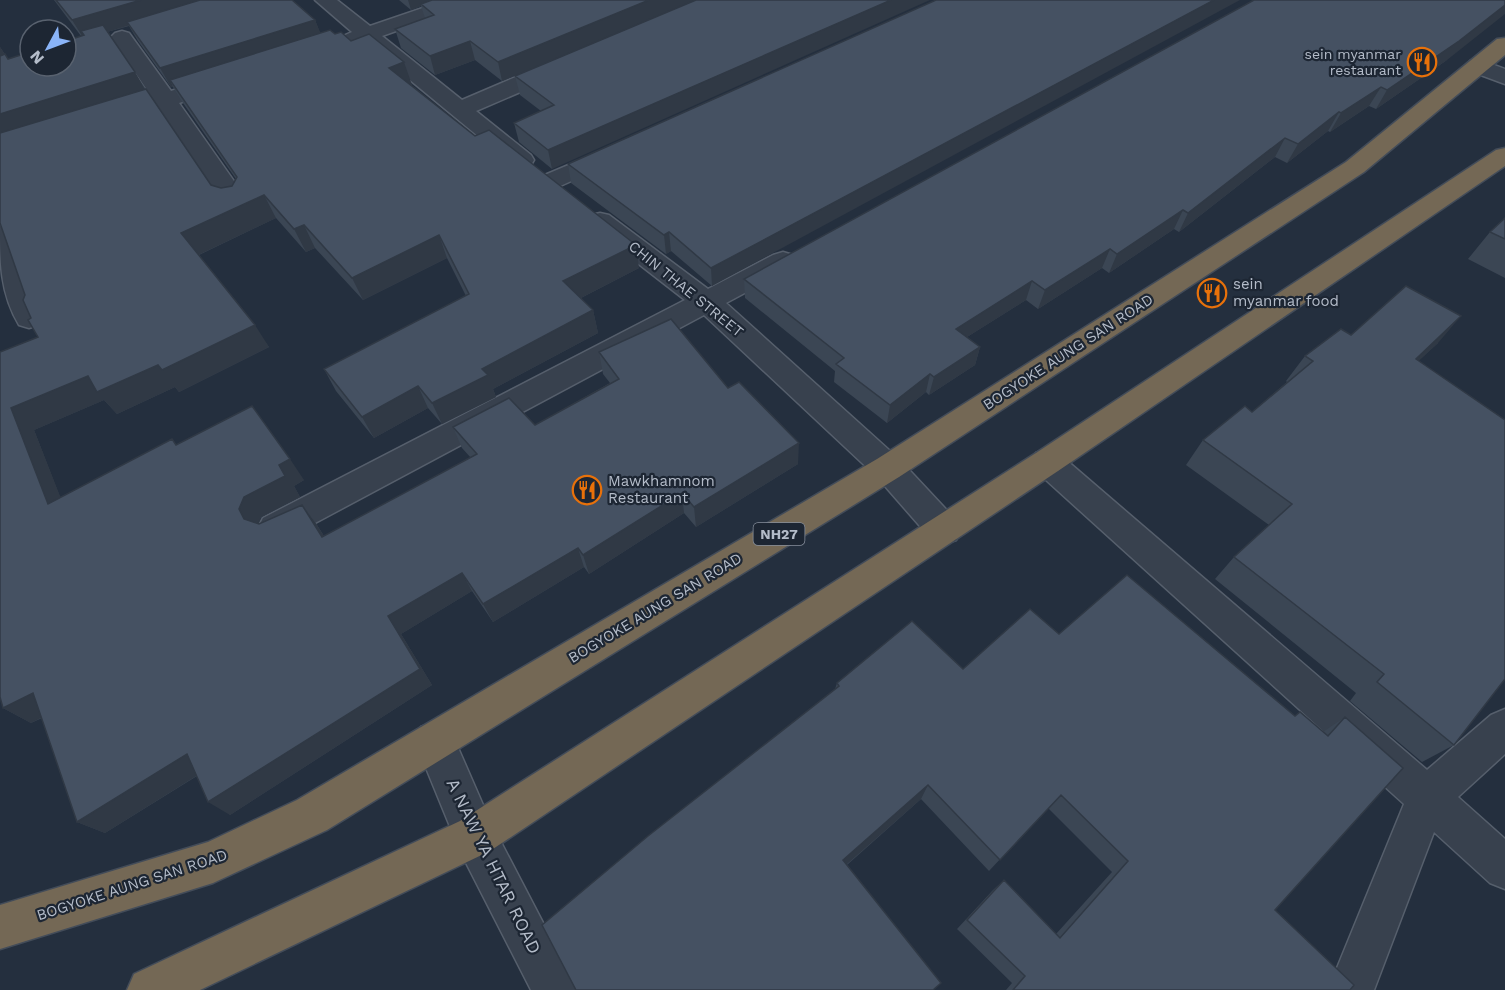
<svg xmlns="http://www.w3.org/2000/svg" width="1505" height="990" viewBox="0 0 1505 990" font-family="'Work Sans',sans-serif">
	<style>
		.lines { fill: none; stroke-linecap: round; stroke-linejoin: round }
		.street-casing { stroke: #565f6c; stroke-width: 3 }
		.highway-casing { stroke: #434c59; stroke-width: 3 }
		.street { fill: #38414e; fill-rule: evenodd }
		.highway { fill: #746855; fill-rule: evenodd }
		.wall { fill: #3b4654; fill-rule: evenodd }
		.shaded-wall { fill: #303945 }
		.building { fill: #455162; stroke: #303945; stroke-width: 1.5 }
		.labels { text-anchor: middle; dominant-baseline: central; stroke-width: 4.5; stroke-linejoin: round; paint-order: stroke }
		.far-poi-label { font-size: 14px; fill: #b4bcc9; stroke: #1d2633; text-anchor: end }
		.shield { fill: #1d2633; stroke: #878f9c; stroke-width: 1.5 }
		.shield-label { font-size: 14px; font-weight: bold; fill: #b4bcc9 }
		.poi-label { font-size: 15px; fill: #b4bcc9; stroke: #1d2633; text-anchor: start }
		.street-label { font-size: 15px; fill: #b4bcc9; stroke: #1d2633 }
		.near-street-label { font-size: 18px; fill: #b4bcc9; stroke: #1d2633 }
	</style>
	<rect width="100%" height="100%" fill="#242f3e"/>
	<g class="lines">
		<g class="street-casing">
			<path id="street" d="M315,0H337L370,26L446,0H475L472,4L382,36L462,100L551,62L559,60L567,62L570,67L567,72L476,111L531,155L534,160L531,165L522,167L513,165L364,42L350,46L343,44L339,40L343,36L352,32Z
				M122,31L129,33L171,91L221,75L229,77L232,82L229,87L179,103L248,201L244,207L235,209L226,207L160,109L113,124L105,122L101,117L105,112L152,97L111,37L115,33Z
				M1478,59L1505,69V84L1470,71L1467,66L1470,61Z
				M609,148L618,150L621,155L618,160L558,187L549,190L540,187L537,182L540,177Z
				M600,213L609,215L708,289L773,255L783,252L793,255L796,261L793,267L726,303L899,459L956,520L961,530L956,540L944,544L932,540L877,477L704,315L287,538L275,542L263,538L258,528L263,518L685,300L591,227L587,221L591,215Z
				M0,226L9,229L13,235L43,318L39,325L29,328L19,325C0,293 0,262 0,226Z
				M1047,449L1058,453L1427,770L1491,715L1505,709V754L1458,797L1505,839V889L1490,883L1434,832L1374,990H1328L1404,804L1036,471L1031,462L1036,453Z
				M435,722L449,727L490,821L578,990H531L460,851L415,741L421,727Z"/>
		</g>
		<g class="highway-casing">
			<path id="highway" d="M1505,38V55L1364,172L899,477L327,830L213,883L0,949V905L208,842L297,800L877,459L1346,162L1497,39Z
				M1505,148V166L1058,471L490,851L200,990H127L134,974L460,821L1036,453L1496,150Z"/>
		</g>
		<use href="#street" class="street"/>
		<use href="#highway" class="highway"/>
	</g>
	<path class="wall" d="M54,0H292L315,20L320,33L335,34L351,41L412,85H411L639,268L581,298L593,310L598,333L493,389L496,397L442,424L428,408L374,438L336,391L324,369L466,296L447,258L363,300L315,248L306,252L276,218L199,255L269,347L179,392L175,387L117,414L104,400L34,430L60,497L177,445L304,480L294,486L300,497L261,517L258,524H259L302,505L317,525L324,536L471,458L462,448L453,427L535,425L610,383L603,374L599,352L728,388L798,464L696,527L684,513L589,574L584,567L493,622L472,591L401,634L432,685L230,815L197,776L105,833L77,822L42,718L31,723L3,708L38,337L31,318L25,295L0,47L8,59L81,36ZM129,26L138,41L171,87H173L183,103L236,179L232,186L221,188L211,185L107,32Z
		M399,0H695L502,81L475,60L435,75L401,48L395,29L425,18L421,6L411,10Z
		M696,0L552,169L519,142L514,123L541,111L520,95L515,76Z
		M937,0L712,286L671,251L666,254L571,183L568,164Z
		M1447,60L1376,109L1369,106L1330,132L1328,131L1287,163L1275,157L1179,232L1174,229L1109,273L1102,268L1038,309L1026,300L967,337L980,347L975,365L929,395L926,392L887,423L834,382L835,371L745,298L744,279Z
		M1505,218V278L1468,259L1490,232Z
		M1351,335L1438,343L1418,361L1454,745L1422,762L1350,701L1356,693L1215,579L1234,557L1269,525L1186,465L1203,440L1252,412L1287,382L1286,381L1305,356Z
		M1059,634L1295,716L1300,712L1323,732L1345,717L1275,910L1350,990H1006L1012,983L957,929L993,890L1004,880L1056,934L1112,872L1048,808L989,871L921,799L847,865L835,689L837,683L963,669Z"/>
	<path class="shaded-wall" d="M141,0H212L84,39L72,20Z
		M408,0H438L421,4V6L411,10Z
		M649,0H695L502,81L498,62Z
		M891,0H930L552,169L548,150Z
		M1214,0H1240L712,286L711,268Z
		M1505,5V14L1447,60L1376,109L1387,90Z
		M315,20L323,39L170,80L173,87H171L160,68Z
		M470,41L475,60L435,75L430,56Z
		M0,47L10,62L0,65Z
		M404,62L412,85L397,90L389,68Z
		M135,72L148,95L0,143V114Z
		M1381,87L1369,106L1330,132L1341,113Z
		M1339,112L1328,131L1287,163L1298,144Z
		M1285,138L1275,157L1179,232L1188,213Z
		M264,195L276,218L196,256L181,233Z
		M1183,210L1174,229L1109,273L1117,254Z
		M304,225L315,248L306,252L294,229Z
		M669,232L671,251L666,254L664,235Z
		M439,235L447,258L363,300L352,278Z
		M636,245L639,268L569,304L563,281Z
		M1110,249L1102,268L1038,309L1045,290Z
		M1032,281L1026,300L951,347L956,329Z
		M593,310L598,333L493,389L496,397L442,424L432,403L482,369Z
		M1461,316L1438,343L1393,385L1416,359Z
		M255,325L269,347L179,392L175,387L117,414L104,400L34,430L71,524L48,504L11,408L88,376L158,365Z
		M980,347L975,365L929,395L934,377Z
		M930,374L926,392L887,423L890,405Z
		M418,386L428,408L374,438L362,417Z
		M799,443L798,464L696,527L694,507Z
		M290,459L304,480L294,486L300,497L261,517L256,529L244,519L239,509L244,497L279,465Z
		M682,493L684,513L589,574L583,555Z
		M302,505L317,525L337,557L322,537Z
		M578,548L584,567L493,622L483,604Z
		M462,573L472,591L401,634L432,685L230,815L208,802L388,616Z
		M33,693L60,708L31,723L3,708Z
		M187,754L209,768L105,833L77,822Z
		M928,785L921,799L839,871L843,860Z"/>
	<path class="building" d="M56,0H141L72,20Z
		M200,0H292L315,20L160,68L127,22Z
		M432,0H649L498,62L470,41L430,56L395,29L434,15L421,4Z
		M696,0H891L548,150L514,123L554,105L515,76Z
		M936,0H1214L711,268L669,232L664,235L568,164Z
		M1254,0H1505V5L1459,41L1387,90L1381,87L1341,113L1339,112L1298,144L1285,138L1188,213L1183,210L1117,254L1110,249L1045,290L1032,281L956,329L980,347L934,377L930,374L890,405L836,364L844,358L744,279Z
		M103,25L135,72L0,114V56L5,54L8,59L30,52V66H66V41L84,35L81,31Z
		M330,30L335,34L341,32L351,41L369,34L404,62L389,68L475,136L489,130L636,245L563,281L593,310L482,369L488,375L432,403L418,386L362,417L324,369L469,294L439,235L352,278L304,225L294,229L264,195L181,233L255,325L162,370L158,365L97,392L88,376L11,408L48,504L172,439L176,445L252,406L290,459L279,465L285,476L244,497L239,509L244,519L259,524L302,505L322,537L477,454L453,427L509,398L535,425L619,379L599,352L671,319L728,388L739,382L799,443L694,507L682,493L583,555L578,548L483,604L462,573L388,616L420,669L208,802L187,754L77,822L33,693L3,708L0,697V352L38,337L28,320L31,318L23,300L25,295L0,223V133L146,89L211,185L221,188L232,186L237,177L170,80Z
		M1505,218V239L1490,232Z
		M1406,286L1461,316L1416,359L1505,420V679L1454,745L1377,682L1384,674L1234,557L1292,504L1203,440L1245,406L1252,412L1313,361L1305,356L1341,329L1351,335Z
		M1127,575L1295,716L1300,712L1328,736L1345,717L1403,768L1275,910L1354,985L1350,990H1013L1025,976L967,920L1004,880L1060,938L1128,861L1061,795L1000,860L928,785L843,860L941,983L933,990H576L542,925L648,836L839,686L837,683L912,621L963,669L1030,609L1059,634Z"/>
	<defs>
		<g id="restaurant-ring" transform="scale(1.5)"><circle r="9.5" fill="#1d2633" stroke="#e8710a" stroke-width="1.5"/><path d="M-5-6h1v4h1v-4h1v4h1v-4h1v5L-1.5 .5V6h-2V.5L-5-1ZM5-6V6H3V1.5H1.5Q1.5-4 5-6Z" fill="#e8710a"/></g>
	</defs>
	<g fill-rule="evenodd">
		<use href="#restaurant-ring" x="1422" y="62"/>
		<use href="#restaurant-ring" x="1212" y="293"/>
		<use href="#restaurant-ring" x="587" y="490"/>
	</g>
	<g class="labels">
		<g class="far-poi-label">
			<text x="1401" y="54">sein myanmar<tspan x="1401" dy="16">restaurant</tspan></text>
		</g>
		<rect class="shield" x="753.5" y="523" width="51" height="22" rx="4.5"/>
		<g class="shield-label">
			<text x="779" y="534">NH27</text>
		</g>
		<g class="poi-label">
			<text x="1233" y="284">sein<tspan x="1233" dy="17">myanmar food</tspan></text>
			<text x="608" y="481">Mawkhamnom<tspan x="608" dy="17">Restaurant</tspan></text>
		</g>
		<g class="street-label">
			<text transform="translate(686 289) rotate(39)">CHIN THAE STREET</text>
			<text transform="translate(1068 352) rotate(-33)">BOGYOKE AUNG SAN ROAD</text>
			<text transform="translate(655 608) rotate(-31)">BOGYOKE AUNG SAN ROAD</text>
			<text transform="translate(132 885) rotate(-18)">BOGYOKE AUNG SAN ROAD</text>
		</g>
		<g class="near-street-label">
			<text transform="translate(494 866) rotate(64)">A NAW YA HTAR ROAD</text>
		</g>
	</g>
	<g transform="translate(48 48) rotate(229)"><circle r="28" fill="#1d2633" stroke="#59626f" stroke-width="1.5"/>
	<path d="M0-4.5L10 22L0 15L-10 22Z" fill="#8ab4f8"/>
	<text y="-9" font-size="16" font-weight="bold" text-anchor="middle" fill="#b4bcc9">N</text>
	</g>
</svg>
